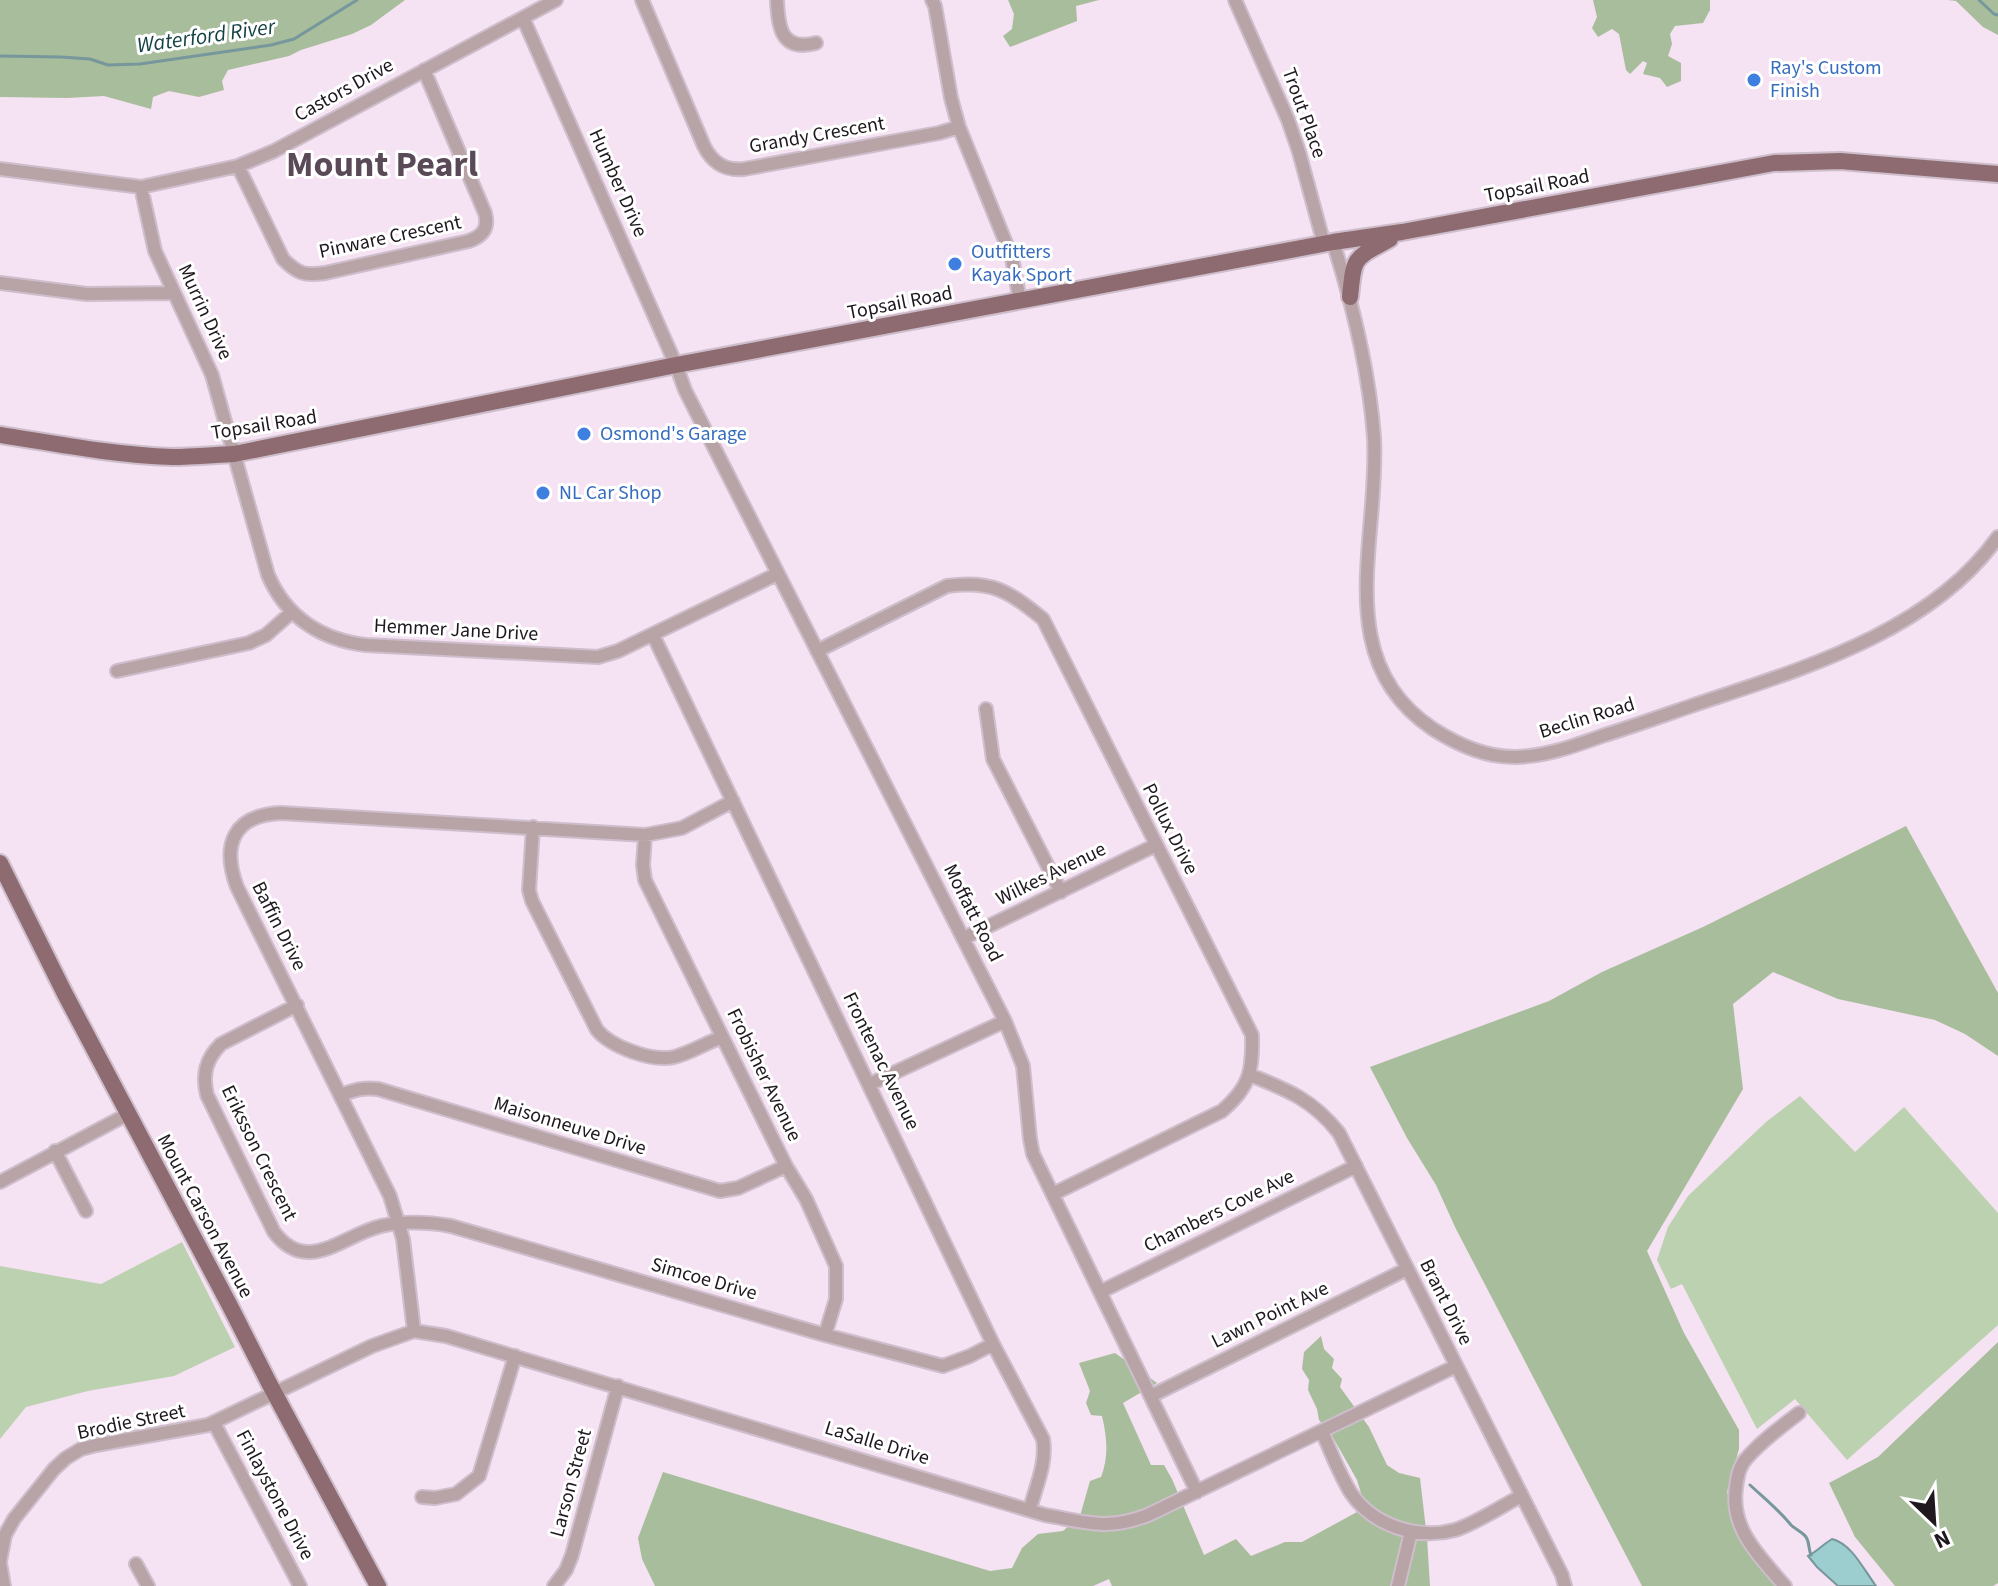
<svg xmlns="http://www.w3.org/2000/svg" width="1998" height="1586" viewBox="0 0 1998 1586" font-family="'Source Sans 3',sans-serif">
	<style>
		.green { fill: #bcd1b0 }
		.forest { fill: #a8bd9c }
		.water { fill: #9cced0; stroke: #76979b; stroke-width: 2 }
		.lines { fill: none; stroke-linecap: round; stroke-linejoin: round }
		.stream { stroke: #76979b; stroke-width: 3 }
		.minor-casing { stroke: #cebecc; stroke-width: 16 }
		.major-casing { stroke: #cebecc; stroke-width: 20 }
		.minor { stroke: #b8a4a7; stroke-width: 12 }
		.major { stroke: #8d6b70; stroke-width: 16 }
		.shop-dot { fill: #3f7fe0; stroke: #fff; stroke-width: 3 }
		.labels { text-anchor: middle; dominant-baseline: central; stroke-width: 6; stroke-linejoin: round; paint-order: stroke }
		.shop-label { font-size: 20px; fill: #366cbe; stroke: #fff; text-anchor: start }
		.street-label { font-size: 20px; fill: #1f181e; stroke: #fff }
		.water-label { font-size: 22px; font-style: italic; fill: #144244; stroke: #fff }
		.town-label { font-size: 36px; font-weight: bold; fill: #5a4a58; stroke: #fff }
	</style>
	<rect width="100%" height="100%" fill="#f5e2f2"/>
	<path class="green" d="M1800,1096L1855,1152L1904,1107L1998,1213V1325L1847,1460L1795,1399L1757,1429L1682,1284L1671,1289L1657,1260L1668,1227L1688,1196L1766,1122Z
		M182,1242L235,1347L174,1376L88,1391L26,1407L0,1439V1266L101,1284Z"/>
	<path class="forest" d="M0,0H405L371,25L352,34L301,50L289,56L228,70L222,81L224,90L199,97L169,91L153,97L151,109L104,96L67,98L0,97Z
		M1008,0H1099L1076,6L1077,21L1010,47L1003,36L1012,29L1014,14Z
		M1593,0H1710V10L1703,23L1675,26L1670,34L1672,44L1668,56L1681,63V81L1667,87L1660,78L1643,74L1647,63L1643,61L1630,74L1626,70L1619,34L1612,29L1598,37L1592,28L1597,17Z
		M1948,0H1998V35L1983,27L1956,1Z
		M1906,826L1998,993V1056L1965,1034L1935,1020L1838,999L1773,972L1733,1004L1743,1089L1647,1251L1684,1333L1739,1430V1449L1727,1492L1739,1535L1779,1586H1642L1456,1229L1436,1185L1407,1138L1370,1067L1549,1001L1602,972L1703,927Z
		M1321,1336L1324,1349L1334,1359L1332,1368L1342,1379L1340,1387L1369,1427L1387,1465L1399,1473L1420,1478L1427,1538L1430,1586H1112L1109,1579L1093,1586H655L642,1559L638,1538L663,1472L990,1571L1012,1568L1022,1548L1038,1534L1063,1531L1080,1516L1090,1481L1101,1477C1109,1457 1107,1437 1102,1416L1091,1415L1086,1403L1090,1391L1079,1363L1115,1353L1157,1383L1123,1403L1151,1465H1164L1172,1479L1204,1555L1236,1539L1251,1556L1285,1542H1302L1357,1512L1363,1500L1357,1480L1331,1434L1319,1420L1317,1409L1308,1390L1309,1380L1302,1369L1304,1352Z
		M1998,1342V1583L1993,1586H1895L1855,1537L1829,1483L1878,1457Z"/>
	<path class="water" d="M1832,1539C1852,1544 1864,1570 1876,1586H1838L1817,1567L1808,1556C1818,1551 1822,1545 1832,1539Z"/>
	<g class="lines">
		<path class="stream" d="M1979,0L1994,14L1998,15
			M0,56L61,57L90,59L108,65L140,64L271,45L294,39L357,0
			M1750,1485C1764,1498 1779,1510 1791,1525C1795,1529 1802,1532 1806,1537C1810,1543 1808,1548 1811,1555"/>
		<g class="minor-casing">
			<path id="minor" d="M642,0L704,146C712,162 724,171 744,169L939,133L959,127
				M777,0C778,27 781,52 816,43
				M932,0L935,6L951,98L959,127L1012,258L1020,301
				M1235,0L1288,120L1299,152L1324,244
				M523,18L676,365L685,390L1005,1021L1023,1066L1030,1139L1033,1154L1197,1492
				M238,166L283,259C298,274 305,276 325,273L469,241C483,236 489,228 485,213L424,70
				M0,169L141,187L238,166L274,151L556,0
				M141,187L155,251L212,375L268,575C286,617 321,640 366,645L598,657L618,651L777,574
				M1333,242C1353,305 1369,371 1374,437C1380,539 1329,660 1433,729C1458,745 1487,758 1517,757C1547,756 1577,745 1605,735C1634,726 1662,716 1691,706C1798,670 1929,634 1998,537
				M0,283L87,294L173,293
				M653,635L993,1344L1043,1439C1047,1463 1036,1486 1030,1509
				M817,651L947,586C993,580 1008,591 1043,619L1252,1035C1253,1071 1250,1087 1222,1111L1053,1194
				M117,671L249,643L266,635L292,612
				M986,709L993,759L1061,892
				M533,827L529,890L532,901L597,1030C611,1047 652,1062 674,1057C690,1053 706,1043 722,1037
				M645,835L643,865L645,880L786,1166L806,1199L836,1266V1299L825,1335
				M964,938L1156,845
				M297,1005L221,1044C206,1059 202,1074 207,1095L274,1232C307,1276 343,1235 381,1226C404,1221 428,1222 451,1226L825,1335L943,1366L970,1356L993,1344
				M1250,1075C1288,1090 1313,1100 1339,1133L1562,1575L1565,1586
				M870,1084L1005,1021
				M341,1095C354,1090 364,1087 378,1089L720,1191L738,1188L786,1166
				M55,1151L86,1211
				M0,1182L128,1114
				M1100,1292L1356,1166
				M414,1331L403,1239L390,1196L237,887C221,844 234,815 281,813L645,835L682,828L733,801
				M1151,1396L1407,1269
				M214,1423L300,1586
				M1322,1432C1331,1451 1339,1474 1351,1493C1373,1526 1418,1540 1455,1530C1475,1524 1502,1506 1521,1496
				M422,1497L435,1498L456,1494L479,1476L515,1356
				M0,1561L5,1535L14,1519L54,1469L66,1458L81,1449L96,1445L208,1425L372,1346L414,1331L446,1336L1045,1515C1086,1522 1107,1531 1148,1515L1456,1366
				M0,1563L4,1586
				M136,1564L148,1586
				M554,1586L566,1570L572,1555L618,1386
				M1398,1586L1411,1532
				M1785,1586C1760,1557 1730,1529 1736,1488C1737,1478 1739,1466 1746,1459C1761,1441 1781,1427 1799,1413"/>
		</g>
		<g class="major-casing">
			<path id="major" d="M1350,297C1354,255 1354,259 1390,239
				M0,435C57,444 114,455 172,457C192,457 213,455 234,454L676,365L1333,242L1402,232L1774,163L1840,161L1998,174
				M0,863L65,994L230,1306L269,1383L378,1586"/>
		</g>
		<use href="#minor" class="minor"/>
		<use href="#major" class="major"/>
	</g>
	<g class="shop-dot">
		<circle cx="1754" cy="80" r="8"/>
		<circle cx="955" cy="264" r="8"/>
		<circle cx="584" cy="434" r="8"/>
		<circle cx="543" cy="493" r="8"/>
	</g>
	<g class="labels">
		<g class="shop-label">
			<text x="1770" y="68">Ray's Custom<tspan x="1770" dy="23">Finish</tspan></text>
			<text x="971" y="252">Outfitters<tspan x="971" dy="23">Kayak Sport</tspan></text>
			<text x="600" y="434">Osmond's Garage</text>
			<text x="559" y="493">NL Car Shop</text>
		</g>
		<g class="street-label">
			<text transform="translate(344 90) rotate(-29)">Castors Drive</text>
			<text transform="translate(1304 113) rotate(70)">Trout Place</text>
			<text transform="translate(817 135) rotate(-10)">Grandy Crescent</text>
			<text transform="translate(618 183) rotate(66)">Humber Drive</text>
			<text transform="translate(1537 186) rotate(-11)">Topsail Road</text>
			<text transform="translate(390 237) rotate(-12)">Pinware Crescent</text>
			<text transform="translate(900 303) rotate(-11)">Topsail Road</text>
			<text transform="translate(205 312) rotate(65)">Murrin Drive</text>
			<text transform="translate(264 425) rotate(-9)">Topsail Road</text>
			<text transform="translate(456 630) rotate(3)">Hemmer Jane Drive</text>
			<text transform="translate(1587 718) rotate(-17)">Beclin Road</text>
			<text transform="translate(1170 829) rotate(63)">Pollux Drive</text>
			<text transform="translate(1051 874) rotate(-26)">Wilkes Avenue</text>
			<text transform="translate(973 913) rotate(63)">Moffatt Road</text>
			<text transform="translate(279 926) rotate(63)">Baffin Drive</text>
			<text transform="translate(881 1061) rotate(64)">Frontenac Avenue</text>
			<text transform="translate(764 1075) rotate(64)">Frobisher Avenue</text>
			<text transform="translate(570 1126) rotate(17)">Maisonneuve Drive</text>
			<text transform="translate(259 1153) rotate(64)">Eriksson Crescent</text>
			<text transform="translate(1219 1211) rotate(-26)">Chambers Cove Ave</text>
			<text transform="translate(205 1216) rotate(62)">Mount Carson Avenue</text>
			<text transform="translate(704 1279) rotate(16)">Simcoe Drive</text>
			<text transform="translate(1446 1302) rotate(63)">Brant Drive</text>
			<text transform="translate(1270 1315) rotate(-26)">Lawn Point Ave</text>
			<text transform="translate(131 1422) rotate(-12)">Brodie Street</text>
			<text transform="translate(877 1443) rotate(17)">LaSalle Drive</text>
			<text transform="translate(571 1483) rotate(-75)">Larson Street</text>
			<text transform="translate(275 1495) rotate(62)">Finlaystone Drive</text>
		</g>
		<g class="water-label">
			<text transform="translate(206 36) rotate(-8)">Waterford River</text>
		</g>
		<g class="town-label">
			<text x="382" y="164">Mount Pearl</text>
		</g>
	</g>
	<g transform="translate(1934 1522) rotate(155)" stroke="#ffffff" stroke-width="6" paint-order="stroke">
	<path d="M0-6L14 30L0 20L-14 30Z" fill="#1f181e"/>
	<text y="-12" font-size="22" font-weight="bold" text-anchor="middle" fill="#1f181e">N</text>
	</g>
</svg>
